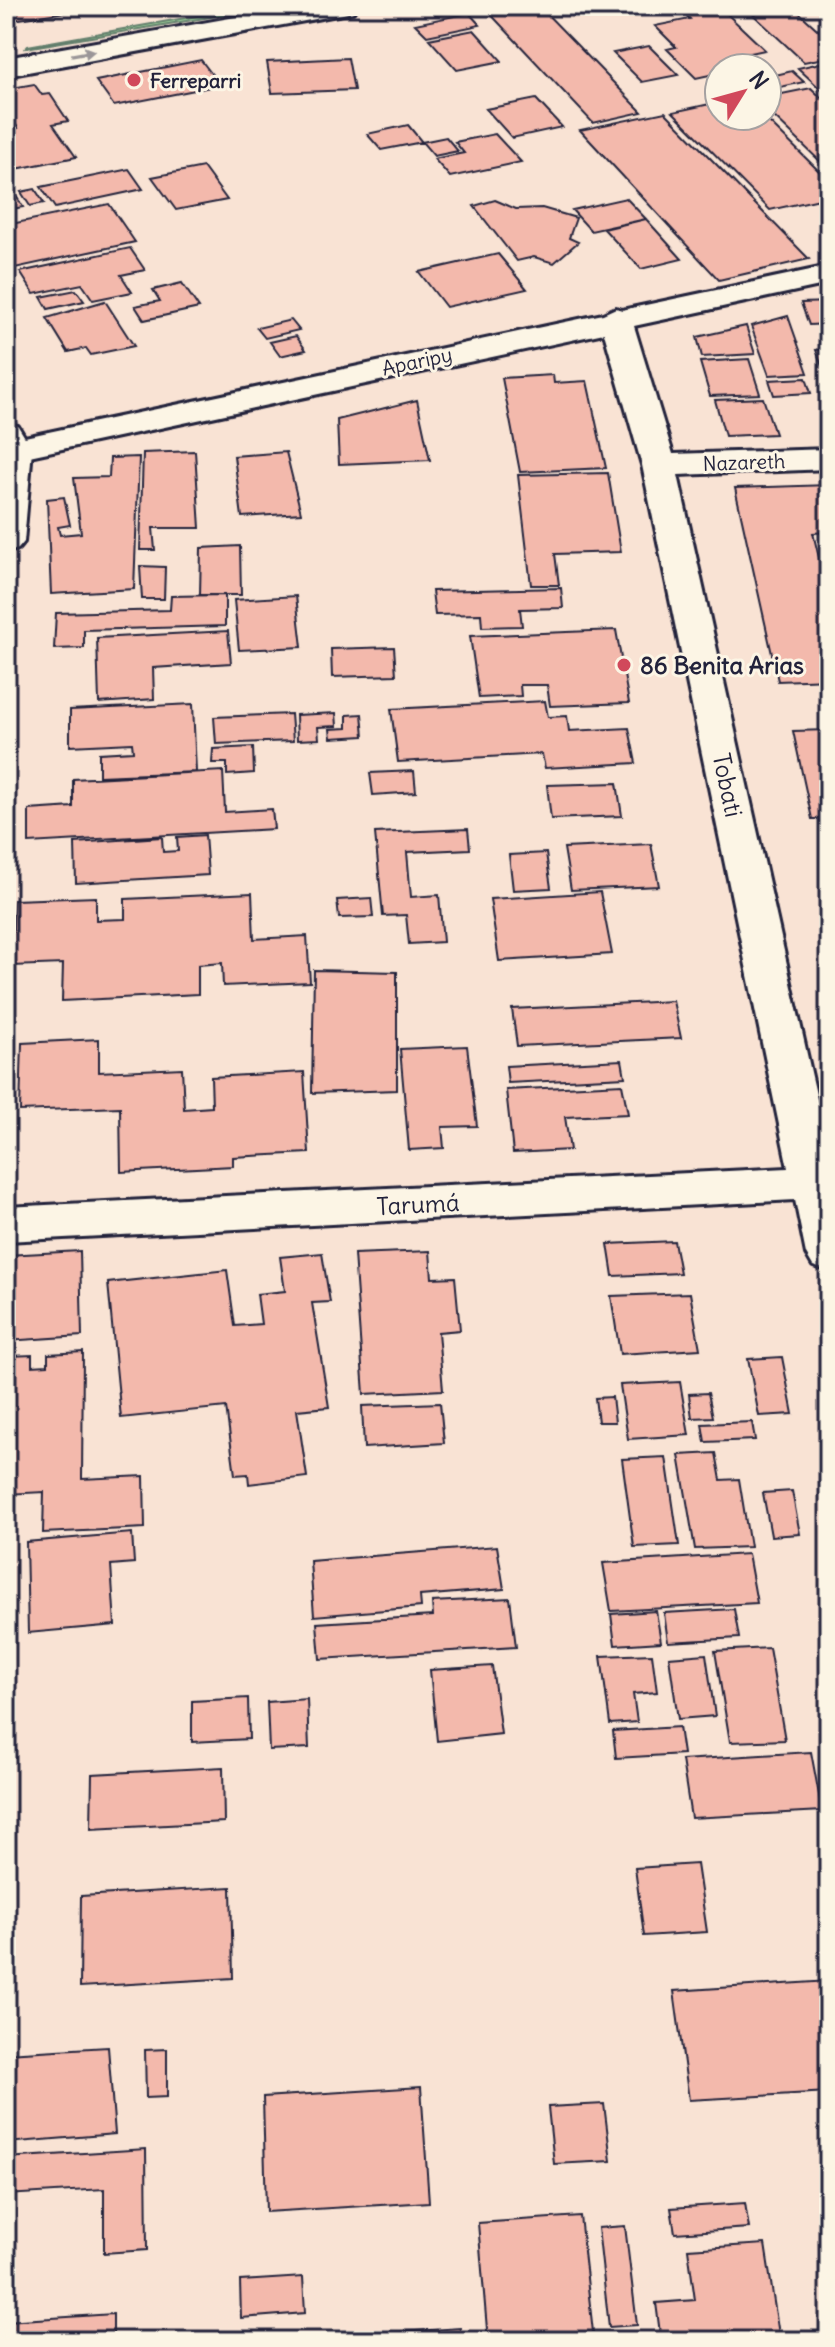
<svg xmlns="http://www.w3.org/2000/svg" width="835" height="2347" viewBox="0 0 835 2347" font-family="Delius,sans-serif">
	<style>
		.green { fill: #a2d99d; stroke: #627e6c; stroke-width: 2 }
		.building { fill: #f3b9ac; stroke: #22223b; stroke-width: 2 }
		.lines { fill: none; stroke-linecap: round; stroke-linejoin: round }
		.street-casing { stroke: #22223b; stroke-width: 6 }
		.secondary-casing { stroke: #22223b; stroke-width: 6 }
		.primary-casing { stroke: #22223b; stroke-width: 6 }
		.street { fill: #fcf5e5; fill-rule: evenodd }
		.secondary { fill: #fcf5e5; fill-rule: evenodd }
		.primary { fill: #fcf5e5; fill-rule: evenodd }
		.oneway { fill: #9a9698 }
		.poi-dot { fill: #d1495b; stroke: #fcf5e5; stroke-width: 3 }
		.labels { text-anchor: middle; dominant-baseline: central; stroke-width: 6; stroke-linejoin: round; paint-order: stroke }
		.far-poi-label { font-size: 20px; font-weight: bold; fill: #22223b; stroke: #fcf5e5; text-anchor: start }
		.far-street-label { font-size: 20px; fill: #22223b; stroke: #fcf5e5 }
		.poi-label { font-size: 24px; font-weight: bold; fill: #22223b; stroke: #fcf5e5; text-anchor: start }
		.street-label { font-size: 24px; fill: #22223b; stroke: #fcf5e5 }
	</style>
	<rect width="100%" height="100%" fill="#f9e3d4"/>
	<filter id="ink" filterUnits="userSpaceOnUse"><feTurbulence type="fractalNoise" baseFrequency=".0125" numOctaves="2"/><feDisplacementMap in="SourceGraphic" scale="16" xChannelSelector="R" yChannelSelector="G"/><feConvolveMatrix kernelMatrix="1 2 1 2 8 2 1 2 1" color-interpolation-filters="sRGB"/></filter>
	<g filter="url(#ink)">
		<path class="green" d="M253,6H275L26,48L28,46Z"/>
		<path class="building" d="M6,6H90L91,8L6,21Z
			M427,6H467L470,9L436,15Z
			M483,6H539L642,112L593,123Z
			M744,6H792L829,40V57L804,62Z
			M712,9L717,13L725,12L765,50L736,56L747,67L719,68V73L696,78L667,49L676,47L655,26L690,19L685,14Z
			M469,13L480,25L427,36L415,24Z
			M474,30L502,61L457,70L429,39Z
			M649,46L678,75L642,82L613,53Z
			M348,58L354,90L272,93L267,62Z
			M201,60L220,85L114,106L96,81Z
			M829,61V97L798,68Z
			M792,71L804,82L776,88L767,79V77Z
			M34,84L42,95L50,94L68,121L53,124L76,157L6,171V131L18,128L6,111V89Z
			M811,88L829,105V170L767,110V97Z
			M536,99L562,127L512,138L486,109Z
			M719,102V116H763L829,181V197L770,210L673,112Z
			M665,112L809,259L719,280L580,130Z
			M408,125L422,142L381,150L367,134Z
			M495,134L521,162L450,177L434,159L464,153L455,142Z
			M446,137L458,151L434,156L422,142Z
			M203,167L227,200L176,210L152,177Z
			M129,169L143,189L55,208L41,187Z
			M6,180L23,207L6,210Z
			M35,189L44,203L30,206L21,192Z
			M626,198L646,219L591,231L572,210Z
			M495,200L516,209L542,208L576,218L569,238L578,242L554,263L534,257L517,261L474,206Z
			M109,204L135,242L15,268L6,254V225Z
			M646,219L682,259L641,269L604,229Z
			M130,248L145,270L121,275L132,292L93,300L82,284L34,294L20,272Z
			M498,254L527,289L446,307L419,272Z
			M182,283L199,308L144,320L135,306L160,301L153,290Z
			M76,290L84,301L48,309L41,297Z
			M105,301L134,346L91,355L86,348L68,352L47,318Z
			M829,302V324L809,325L801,303Z
			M788,316L808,373L769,375L751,326Z
			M291,320L299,330L265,338L257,328Z
			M746,326L755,354L702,357L697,337Z
			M296,336L306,350L280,356L270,342Z
			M829,349V368L823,369L816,350Z
			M749,359L760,394L710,396L700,362Z
			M553,375L554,383L587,381L606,468L520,472L502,378Z
			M806,378L811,393L774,395L769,380Z
			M763,398L775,434L725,436L715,400Z
			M417,400L430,460L339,464L337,420Z
			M195,451L200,528H153L155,550H140L143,453Z
			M286,452L301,513L242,517L234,456Z
			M139,457L134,589L51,594L47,499L64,497L70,525L58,527L60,535L81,533L74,478L109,477L110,458Z
			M608,473L621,552L555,554L559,585H531L518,475Z
			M829,485V532L813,533L829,599V679L778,681L735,488Z
			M240,546L241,595H200L201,548Z
			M140,566L165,567L164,599H142Z
			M561,588L563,608L520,609L522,626L482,627L481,614L435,615L432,591Z
			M225,595V626L84,630V648L54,649L56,613L170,610L171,596Z
			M296,596L302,647L239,650L234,600Z
			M616,630L629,703L550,706L547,685H520L521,696L479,698L470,636Z
			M228,631L231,663L153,668L154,699L99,703L97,638Z
			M394,647L396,675L332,677L331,649Z
			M545,701L548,717L567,716L569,731L629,728L636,763L545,768L542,754L398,762L391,709Z
			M193,704L196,772L99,776V753L133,751L132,743L70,746V710Z
			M336,713L337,726L318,727L319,739L297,740L296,715Z
			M291,714L293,741L216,744L214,717Z
			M362,714L364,736L331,738L330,729L347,728V715Z
			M829,730V819H812L793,731Z
			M253,747L254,773L227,775V763H212L213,749Z
			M223,771L225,812L272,809L274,829L29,843V810L73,807V779Z
			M414,771L416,792L373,795L370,773Z
			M617,783L622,816L551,819L547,785Z
			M468,829L470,849L407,852L411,897L439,895L443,942L409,944L406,915L383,916L375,833Z
			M205,835L208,875L76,883L75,843L162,837L163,852L178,851L177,837Z
			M651,844L659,886L571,890L564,848Z
			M546,853L551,888L513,890L509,855Z
			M600,892L612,954L499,961L490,899Z
			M252,893L254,939L307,936L310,982L223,986L222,963L198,965V994L62,1001L63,964L12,966L14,900L96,897V920L125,919V899Z
			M371,898L373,917L339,918L337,900Z
			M314,970L397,972V1090L312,1093Z
			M673,1001L681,1038L517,1046L512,1009Z
			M99,1039V1072L182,1068L184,1109L212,1107L211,1077L304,1072L309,1153L233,1157V1166L121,1172L120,1107L20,1111L22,1043Z
			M467,1046L477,1126L442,1127L444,1148L409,1150L400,1049Z
			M622,1060L625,1077L508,1083L506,1066Z
			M622,1084L628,1114L565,1117L570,1150L513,1153L506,1090Z
			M674,1241L680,1273L613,1276L608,1244Z
			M80,1251L82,1336L6,1341V1255Z
			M430,1251L432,1278L455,1277L460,1330L438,1332L443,1390L364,1394L354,1254Z
			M322,1253L330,1302L312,1303L329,1407L297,1410L307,1477L249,1484L248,1474L235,1475L226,1407L121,1418L108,1283L227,1270L235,1326L261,1324L257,1294L285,1291L280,1257Z
			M690,1293L700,1349L620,1354L611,1296Z
			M83,1352L82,1479L144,1476L145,1528L43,1533L44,1492L6,1494L10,1356L32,1355V1366L48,1365V1354Z
			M782,1357L793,1414L759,1416L748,1359Z
			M680,1382L689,1435L628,1439L620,1385Z
			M708,1393L713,1417L692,1418L689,1394Z
			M612,1397L615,1422H598L595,1398Z
			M440,1403L444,1443L364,1448L362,1406Z
			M752,1422L755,1440L705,1442L702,1424Z
			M716,1453L721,1480L739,1479L750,1547L695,1549L679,1455Z
			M666,1457L679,1545L634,1547L622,1459Z
			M792,1491L800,1534L771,1536L763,1493Z
			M132,1533L134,1563L111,1565L115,1625L28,1633L26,1542Z
			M497,1546L504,1589L420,1596L421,1607L314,1616L310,1561Z
			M748,1554L757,1603L611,1611L603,1563Z
			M510,1598L516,1647L320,1659L317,1623L433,1616L432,1602Z
			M734,1609L739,1638L668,1642L664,1613Z
			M656,1611L661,1642L615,1645L611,1614Z
			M769,1648L785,1740L730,1742L715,1651Z
			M652,1654L657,1692L633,1694L637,1722L610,1724L601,1656Z
			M706,1654L715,1716L678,1719L669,1657Z
			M492,1666L501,1734L437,1741L430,1670Z
			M248,1698L249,1739L192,1742V1701Z
			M307,1699L309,1748L269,1750L267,1702Z
			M679,1727L683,1754L616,1758L613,1731Z
			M811,1752L822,1811L691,1818L682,1760Z
			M223,1767L224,1822L91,1829L92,1774Z
			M697,1864L707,1932L644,1936L635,1868Z
			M231,1887L233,1978L80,1987L81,1896Z
			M829,1981V2092L689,2100L674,1991Z
			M108,2047L115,2134L6,2143V2053Z
			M167,2049V2097L146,2098L145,2050Z
			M421,2087L429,2202L266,2212L263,2097Z
			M604,2104L611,2161L554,2164L548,2107Z
			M146,2149L147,2250L104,2253V2189L6,2195V2158Z
			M745,2203L749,2228L675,2233L671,2208Z
			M580,2216L594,2341H488L478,2223Z
			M625,2226L637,2325L609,2327L598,2228Z
			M765,2244L780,2341H661L656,2303L695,2300L688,2249Z
			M303,2277L305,2313L241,2318L240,2281Z
			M113,2314V2341H6V2321Z
			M460,2328L461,2341H325V2337Z
			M306,2337V2341H235Z"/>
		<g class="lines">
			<g class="street-casing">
				<path id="street" d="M829,266V284L634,326L673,454L829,449V469L678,475L829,1153V1271L813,1266L806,1254L795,1200L6,1241V1207L788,1168L642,465L604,333L6,461V441L603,314L616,308L622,310Z"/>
			</g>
			<g class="secondary-casing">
				<path id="secondary" d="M6,423L18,426L32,449L24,542L18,549L6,553Z"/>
			</g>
			<g class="primary-casing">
				<path id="primary" d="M297,6H357L353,12L343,14L6,76V58Z"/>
			</g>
			<use href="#street" class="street"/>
			<use href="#secondary" class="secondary"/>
			<use href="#primary" class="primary"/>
		</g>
		<defs><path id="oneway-solid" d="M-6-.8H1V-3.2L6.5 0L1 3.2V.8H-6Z" transform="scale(2)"/></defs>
		<use class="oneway" href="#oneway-solid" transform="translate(83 53) rotate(-10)"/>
	</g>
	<g class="poi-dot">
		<circle cx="134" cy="80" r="8"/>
		<circle cx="624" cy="665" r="8"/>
	</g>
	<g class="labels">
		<g class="far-poi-label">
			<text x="150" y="80">Ferreparri</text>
		</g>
		<g class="far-street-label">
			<text transform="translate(417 361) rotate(-12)">Aparipy</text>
			<text transform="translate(744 462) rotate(-2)">Nazareth</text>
		</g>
		<g class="poi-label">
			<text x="640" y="665">86 Benita Arias</text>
		</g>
		<g class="street-label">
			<text transform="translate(728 785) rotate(78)">Tobati</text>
			<text transform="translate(418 1204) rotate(-3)">Tarumá</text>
		</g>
	</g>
	<rect width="835" height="2347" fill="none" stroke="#fcf5e5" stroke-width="32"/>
	<rect x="16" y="16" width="803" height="2315" fill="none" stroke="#22223b" stroke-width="3" filter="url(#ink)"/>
	<g transform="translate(743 92) rotate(53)"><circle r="38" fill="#fcf5e5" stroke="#a5a1a1" stroke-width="2"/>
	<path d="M0-6L14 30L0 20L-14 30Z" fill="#d1495b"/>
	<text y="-12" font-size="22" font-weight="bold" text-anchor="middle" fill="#22223b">N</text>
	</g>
</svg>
